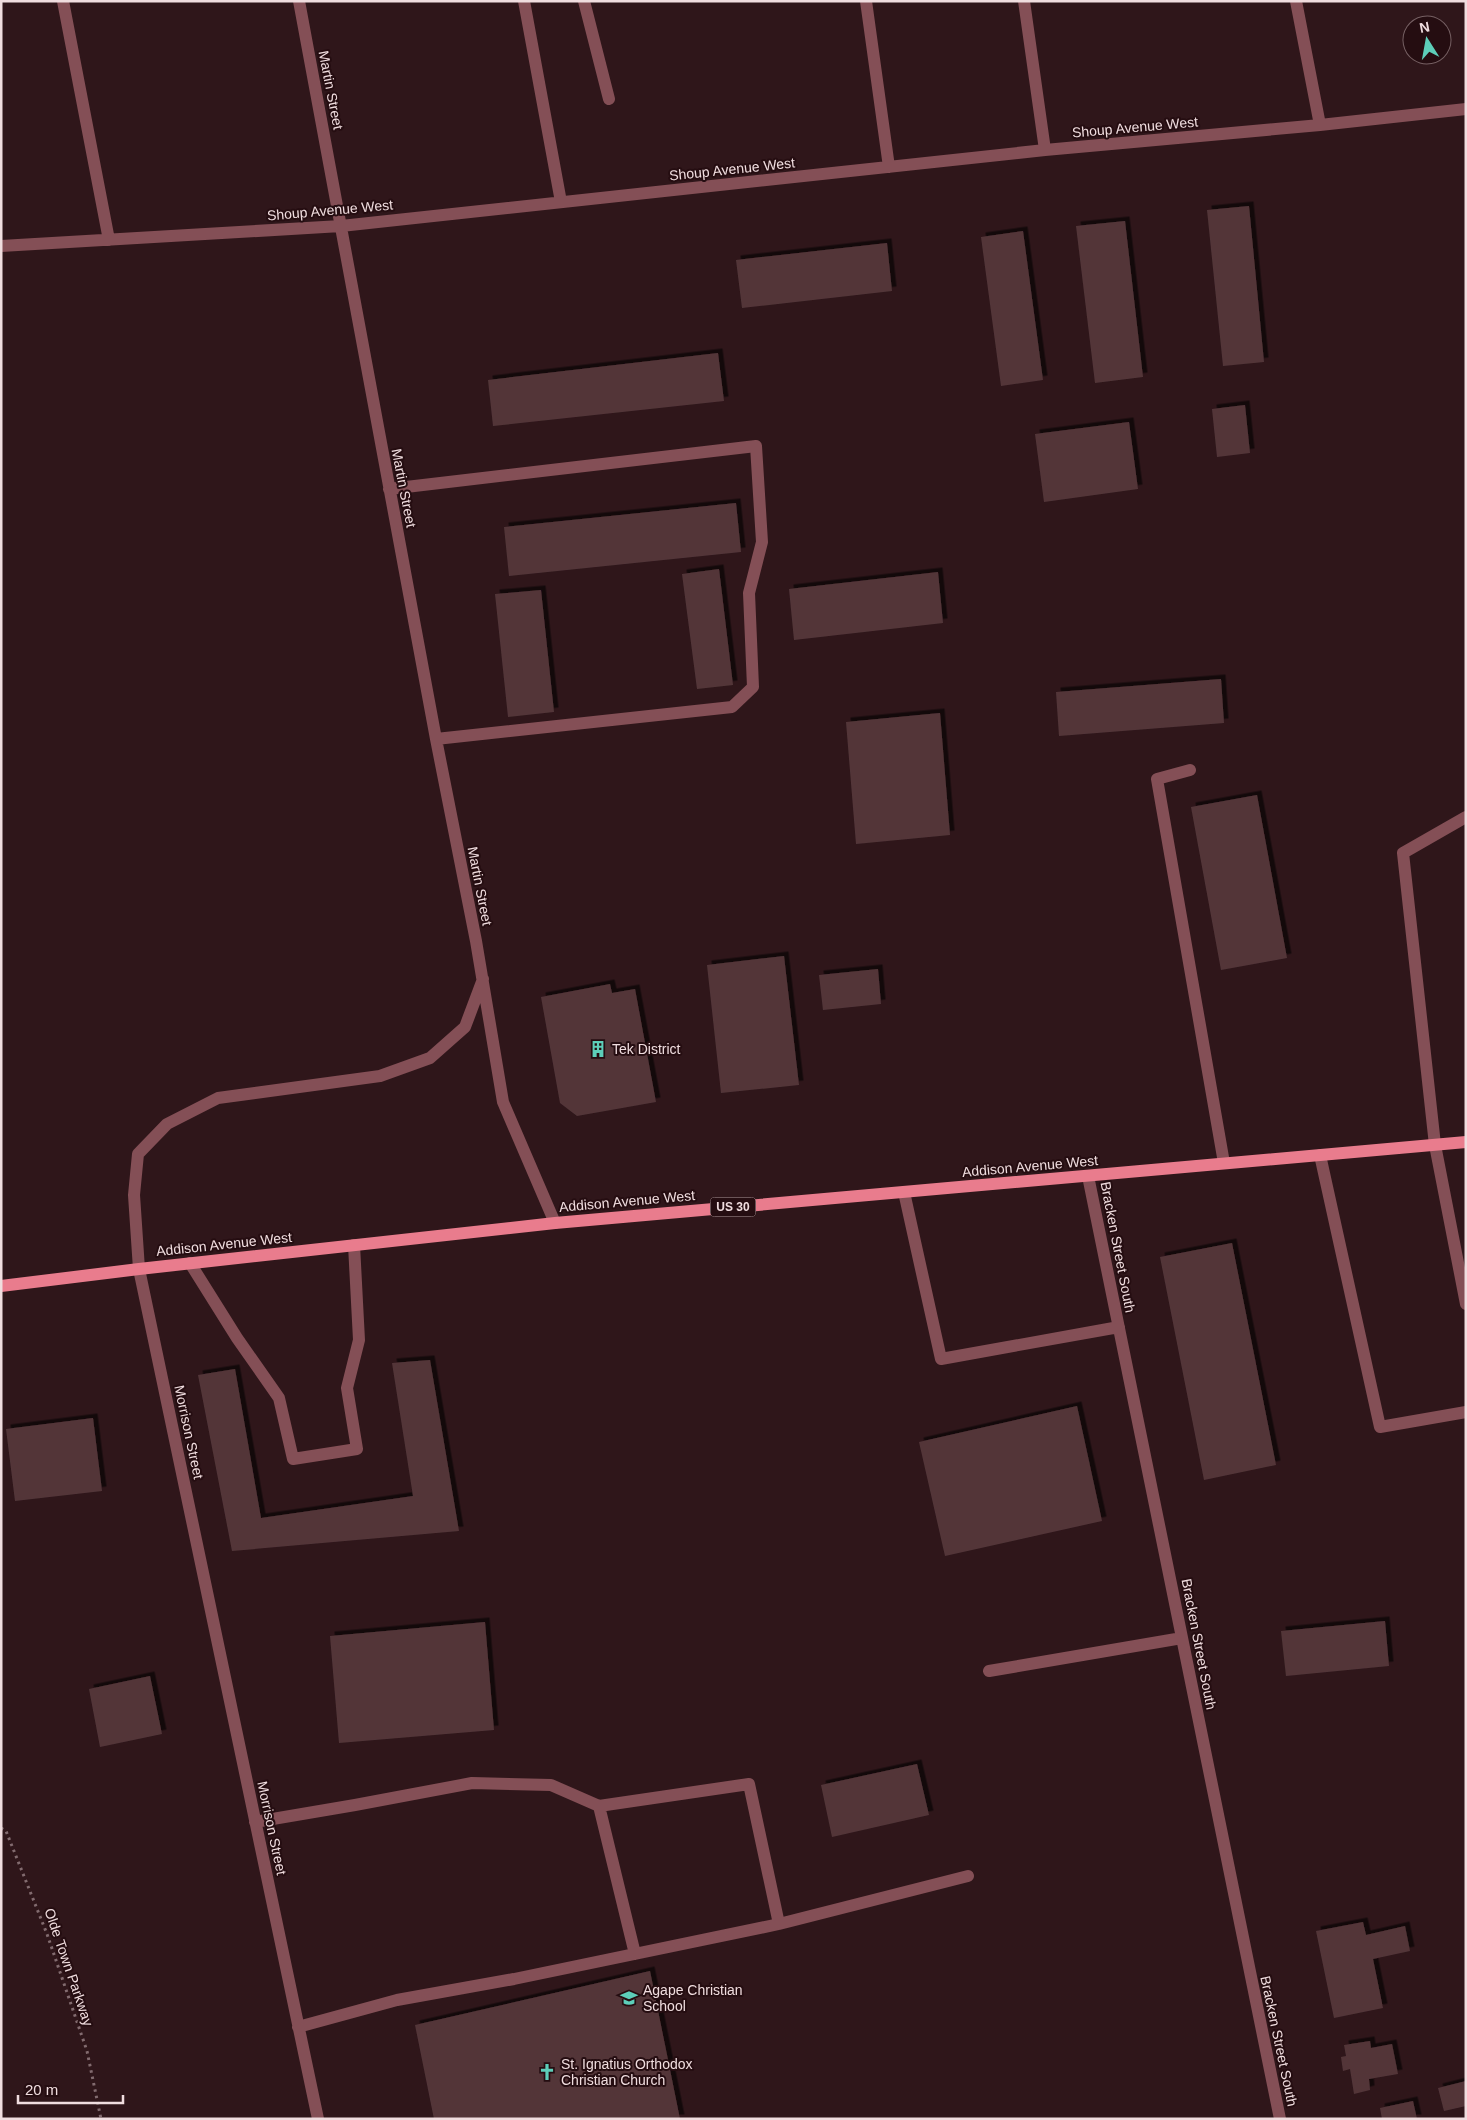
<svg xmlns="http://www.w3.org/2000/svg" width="1467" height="2120" viewBox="0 0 1467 2120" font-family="Arial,sans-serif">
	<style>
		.building { fill: #523639; filter: url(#shadow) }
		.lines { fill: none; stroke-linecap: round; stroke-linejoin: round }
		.path { stroke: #826b6f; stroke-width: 3; stroke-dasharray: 2.5 4; stroke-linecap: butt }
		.minor { stroke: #844f56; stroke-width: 12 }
		.major { stroke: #e97c8d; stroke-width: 12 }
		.labels { text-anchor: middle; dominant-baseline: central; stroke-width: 4; stroke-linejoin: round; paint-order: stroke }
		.shield { fill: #250d11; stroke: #b39fa1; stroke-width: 1 }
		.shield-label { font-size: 12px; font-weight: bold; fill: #f0dddf }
		.street-label { font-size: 14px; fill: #f0dddf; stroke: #250d11 }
		.poi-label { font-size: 14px; fill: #f0dddf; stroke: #250d11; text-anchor: start }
	</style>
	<defs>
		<filter id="shadow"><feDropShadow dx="4.5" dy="-4.5" stdDeviation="0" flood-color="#0009"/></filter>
	</defs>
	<rect width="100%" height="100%" fill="#2f161a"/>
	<path class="building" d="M1249,206L1264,362L1223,366L1207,210Z
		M1125,221L1143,377L1095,383L1076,226Z
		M1023,231L1043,380L1001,386L981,237Z
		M887,243L892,291L742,308L736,260Z
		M718,353L724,401L493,426L488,380Z
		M1245,405L1250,453L1217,457L1212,409Z
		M1129,422L1138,489L1044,502L1035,434Z
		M736,503L741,552L509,576L504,527Z
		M719,569L733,685L697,689L682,574Z
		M938,572L943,623L794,640L789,589Z
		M541,590L554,712L508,717L495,594Z
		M1221,679L1224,723L1059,736L1056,692Z
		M940,713L950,835L856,844L846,722Z
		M1257,795L1287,958L1221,970L1191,807Z
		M784,956L799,1085L721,1093L707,965Z
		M878,969L881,1004L823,1010L819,975Z
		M610,984L612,993L635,989L656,1102L577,1116L560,1103L541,997Z
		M1232,1243L1276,1465L1204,1480L1160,1257Z
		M430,1360L459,1531L232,1551L198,1375L235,1369L261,1518L413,1496L392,1363Z
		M1077,1406L1102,1521L945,1556L919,1442Z
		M93,1418L102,1491L15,1501L6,1429Z
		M1385,1621L1389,1666L1286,1676L1281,1631Z
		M485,1622L494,1730L339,1743L330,1636Z
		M150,1676L162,1734L100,1747L89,1689Z
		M917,1764L929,1815L832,1837L821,1785Z
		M1363,1922L1366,1935L1405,1926L1410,1951L1373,1959L1383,2008L1334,2018L1316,1931Z
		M650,1971L680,2119H434L415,2025Z
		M1370,2041L1371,2048L1392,2044L1398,2074L1369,2079L1370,2090L1354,2094L1350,2069L1343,2071L1341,2057L1346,2056L1344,2045Z
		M1466,2081V2106L1444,2111L1438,2088Z
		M1413,2101L1417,2119H1382L1380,2108Z"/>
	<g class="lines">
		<path class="path" d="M1,1828L6,1831L47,1934L87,2051L101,2119"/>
		<path class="minor" d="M63,1L109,240
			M299,1L436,739L476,941L503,1102L555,1223
			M524,1L561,202
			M584,1L609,99
			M866,1L889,167
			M1024,1L1045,150
			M1296,1L1320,125
			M1,246L341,226L1045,150L1320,125L1466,109
			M389,489L756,446L762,542L749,593L753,687L732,707L436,739
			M1190,770L1157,779L1224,1163
			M1466,817L1403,853L1435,1145L1466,1304
			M1320,1155L1380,1427L1466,1412
			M1088,1176L1280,2119
			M904,1192L941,1359L1119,1327
			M190,1263L237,1338L279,1398L293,1459L357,1449L347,1388L359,1340L354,1245
			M989,1671L1182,1638
			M599,1806L749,1784L779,1924
			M255,1822L355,1805L472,1783L551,1785L599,1806L635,1954
			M298,2027L397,2000L514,1979L779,1924L968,1876
			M318,2119L139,1269L134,1195L138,1154L167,1124L218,1098L380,1076L430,1058L465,1027L483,979"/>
		<path class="major" d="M1,1286L139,1269L555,1223L1466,1142"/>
	</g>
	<defs>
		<g id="building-bare" transform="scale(1.35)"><path d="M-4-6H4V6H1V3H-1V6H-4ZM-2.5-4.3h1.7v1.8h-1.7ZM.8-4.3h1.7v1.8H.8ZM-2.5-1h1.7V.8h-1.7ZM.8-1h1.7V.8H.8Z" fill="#5dceb9" stroke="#250d11" stroke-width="2.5" paint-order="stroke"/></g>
		<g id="school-bare" transform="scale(1.35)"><path d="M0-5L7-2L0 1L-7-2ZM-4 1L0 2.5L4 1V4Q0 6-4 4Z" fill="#5dceb9" stroke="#250d11" stroke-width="2.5" paint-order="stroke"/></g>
		<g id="church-bare" transform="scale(1.35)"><path d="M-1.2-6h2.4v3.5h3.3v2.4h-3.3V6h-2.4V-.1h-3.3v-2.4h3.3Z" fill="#5dceb9" stroke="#250d11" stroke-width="2.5" paint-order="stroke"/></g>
	</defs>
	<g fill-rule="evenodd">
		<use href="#building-bare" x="598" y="1049"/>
		<use href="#school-bare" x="629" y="1998"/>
		<use href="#church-bare" x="547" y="2072"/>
	</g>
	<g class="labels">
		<rect class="shield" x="710.5" y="1197.5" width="45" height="19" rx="4"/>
		<g class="shield-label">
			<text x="733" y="1207">US 30</text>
		</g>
		<g class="street-label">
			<text transform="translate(331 90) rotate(79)">Martin Street</text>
			<text transform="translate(1135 127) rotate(-5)">Shoup Avenue West</text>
			<text transform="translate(732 169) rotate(-6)">Shoup Avenue West</text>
			<text transform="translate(330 210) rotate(-5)">Shoup Avenue West</text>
			<text transform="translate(404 488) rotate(79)">Martin Street</text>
			<text transform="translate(480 886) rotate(79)">Martin Street</text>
			<text transform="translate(1030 1166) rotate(-5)">Addison Avenue West</text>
			<text transform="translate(627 1201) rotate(-5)">Addison Avenue West</text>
			<text transform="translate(224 1244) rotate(-6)">Addison Avenue West</text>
			<text transform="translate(1118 1247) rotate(79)">Bracken Street South</text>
			<text transform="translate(189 1432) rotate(78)">Morrison Street</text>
			<text transform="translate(1199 1644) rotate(79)">Bracken Street South</text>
			<text transform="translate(272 1828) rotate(78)">Morrison Street</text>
			<text transform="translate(69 1967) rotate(71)">Olde Town Parkway</text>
			<text transform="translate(1279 2041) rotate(78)">Bracken Street South</text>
		</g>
		<g class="poi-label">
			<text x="612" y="1049">Tek District</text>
			<text x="643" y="1990">Agape Christian<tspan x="643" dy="16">School</tspan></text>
			<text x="561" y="2064">St. Ignatius Orthodox<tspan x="561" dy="16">Christian Church</tspan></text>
		</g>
	</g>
	<rect width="1467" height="2120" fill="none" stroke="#f0dddf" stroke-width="5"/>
	<g transform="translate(1427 40) rotate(349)"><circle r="24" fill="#250d11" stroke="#766063"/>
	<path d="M0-4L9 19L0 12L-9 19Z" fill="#5dceb9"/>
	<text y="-8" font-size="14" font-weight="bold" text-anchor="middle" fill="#f0dddf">N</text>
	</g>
	<path d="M18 2095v8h105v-8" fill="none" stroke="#f0dddf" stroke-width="2.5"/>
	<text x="25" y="2095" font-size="15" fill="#f0dddf" stroke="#250d11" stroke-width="4" paint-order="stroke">20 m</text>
</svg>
